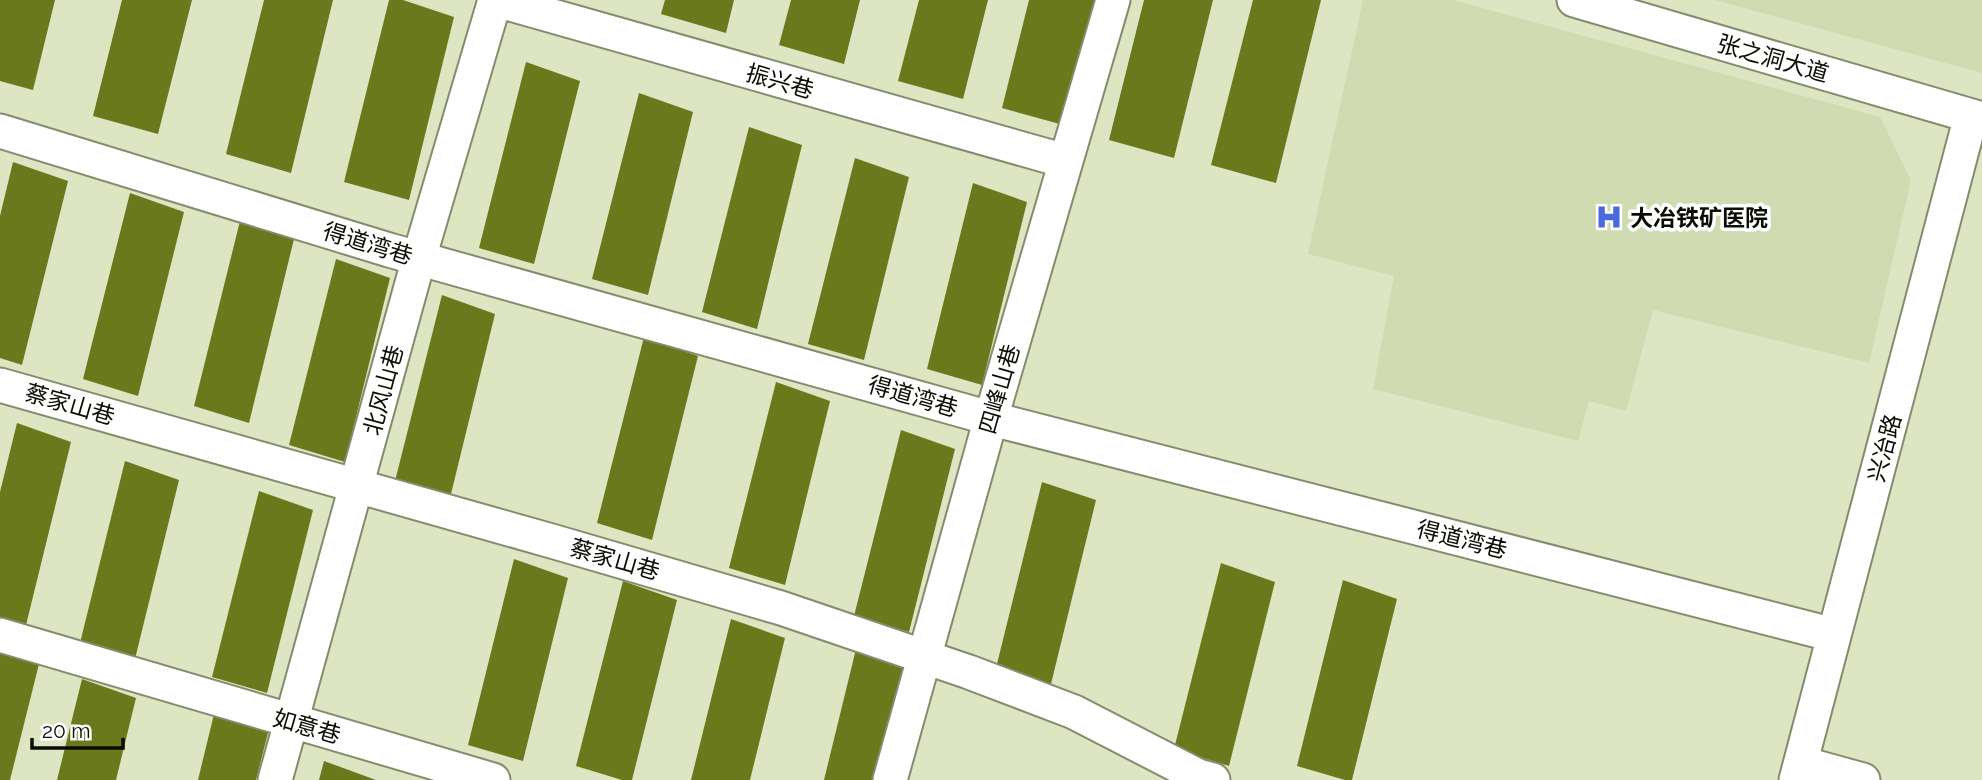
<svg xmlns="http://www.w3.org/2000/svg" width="1982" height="780" viewBox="0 0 1982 780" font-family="Raleway,'Noto Sans SC',sans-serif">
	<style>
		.built { fill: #d0dbb2 }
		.building { fill: #69791c }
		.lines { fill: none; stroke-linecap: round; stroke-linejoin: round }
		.minor-casing { stroke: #848c6d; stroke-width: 37 }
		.minor { stroke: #fff; stroke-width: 33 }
		.labels { text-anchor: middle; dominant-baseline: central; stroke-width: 7; stroke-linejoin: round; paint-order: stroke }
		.street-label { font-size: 23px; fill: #0a0d03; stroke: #fff }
		.poi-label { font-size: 23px; font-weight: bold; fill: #0a0d03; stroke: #fff; text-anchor: start }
	</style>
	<rect width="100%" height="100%" fill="#dde5c3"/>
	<path class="built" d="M1363,0H1453L1880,117L1911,180L1869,363L1653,310L1626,411L1589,401L1578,441L1373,389L1394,276L1308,254Z
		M1715,0H1982V73Z"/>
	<path class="building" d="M0,0H55L33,90L0,81Z
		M122,0H192L158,134L93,116Z
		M264,0H333L291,173L226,154Z
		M389,0H403L454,17L409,200L344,182Z
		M665,0H734L726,33L661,14Z
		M791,0H860L844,64L779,45Z
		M919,0H988L963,99L898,81Z
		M1029,0H1098L1067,126L1002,108Z
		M1144,0H1213L1174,158L1109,140Z
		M1253,0H1321L1276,183L1211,165Z
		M526,62L580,81L534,264L479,248Z
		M639,93L693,112L648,295L592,279Z
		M749,127L802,145L757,329L702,312Z
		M855,158L909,177L864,360L808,344Z
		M13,162L68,181L22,365L0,358V216Z
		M973,183L1027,202L982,385L927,369Z
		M130,193L184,212L138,396L83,379Z
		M240,221L294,239L249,423L194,406Z
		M336,259L390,278L345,462L289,445Z
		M442,295L495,314L450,498L395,481Z
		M644,337L698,356L652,540L597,523Z
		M776,382L830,401L785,585L729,568Z
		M17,423L71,442L26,625L0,618V492Z
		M901,430L955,449L909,632L854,616Z
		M125,461L179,480L134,663L79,647Z
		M1042,482L1096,500L1051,684L996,668Z
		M259,491L313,510L267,693L212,677Z
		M514,559L568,578L523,761L468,745Z
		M1221,563L1275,582L1229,766L1174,749Z
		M1343,580L1397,599L1352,780H1345L1297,766Z
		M623,581L677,600L632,780H622L576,766Z
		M731,619L785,638L750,780H691Z
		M856,649L911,668L883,780H824Z
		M0,650L39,664L10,780H0Z
		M82,679L136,698L116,780H57Z
		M215,710L269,729L256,780H198Z
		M324,761L376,780H319Z"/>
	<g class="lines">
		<g class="minor-casing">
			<path id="minor" d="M496,0L1065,161
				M1574,0L1982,119
				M0,131L389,250L1004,422L1834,635
				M0,385L555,542L781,608L969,672L1074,712L1198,776L1213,780
				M0,635L493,780
				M1801,763L1863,780
				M275,780L419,258L495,0
				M890,780L991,418L1113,0
				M1796,780L1971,116"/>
		</g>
		<use href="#minor" class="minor"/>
	</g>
	<defs>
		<g id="hospital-bare" transform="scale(2.1)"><path d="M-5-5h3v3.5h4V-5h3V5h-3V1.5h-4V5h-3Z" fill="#496add" stroke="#fff" stroke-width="2.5" paint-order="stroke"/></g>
	</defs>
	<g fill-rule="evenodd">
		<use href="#hospital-bare" x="1609" y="217"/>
	</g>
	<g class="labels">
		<g class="street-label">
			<text transform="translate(1773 58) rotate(16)">张之洞大道</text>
			<text transform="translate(780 81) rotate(16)">振兴巷</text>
			<text transform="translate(368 243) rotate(17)">得道湾巷</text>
			<text transform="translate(999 389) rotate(-74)">四峰山巷</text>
			<text transform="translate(383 390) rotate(-75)">北风山巷</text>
			<text transform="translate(913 396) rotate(16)">得道湾巷</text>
			<text transform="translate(70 404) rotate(16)">蔡家山巷</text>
			<text transform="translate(1884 448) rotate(-75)">兴冶路</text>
			<text transform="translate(1462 539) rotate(14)">得道湾巷</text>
			<text transform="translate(615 559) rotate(16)">蔡家山巷</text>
			<text transform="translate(307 726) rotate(16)">如意巷</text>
		</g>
		<g class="poi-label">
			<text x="1630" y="217">大冶铁矿医院</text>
		</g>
	</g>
	<path d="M32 738v10h91v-10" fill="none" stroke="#0a0d03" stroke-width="3.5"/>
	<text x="42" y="738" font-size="21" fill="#0a0d03" stroke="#ffffff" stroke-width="5" paint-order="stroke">20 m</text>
</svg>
